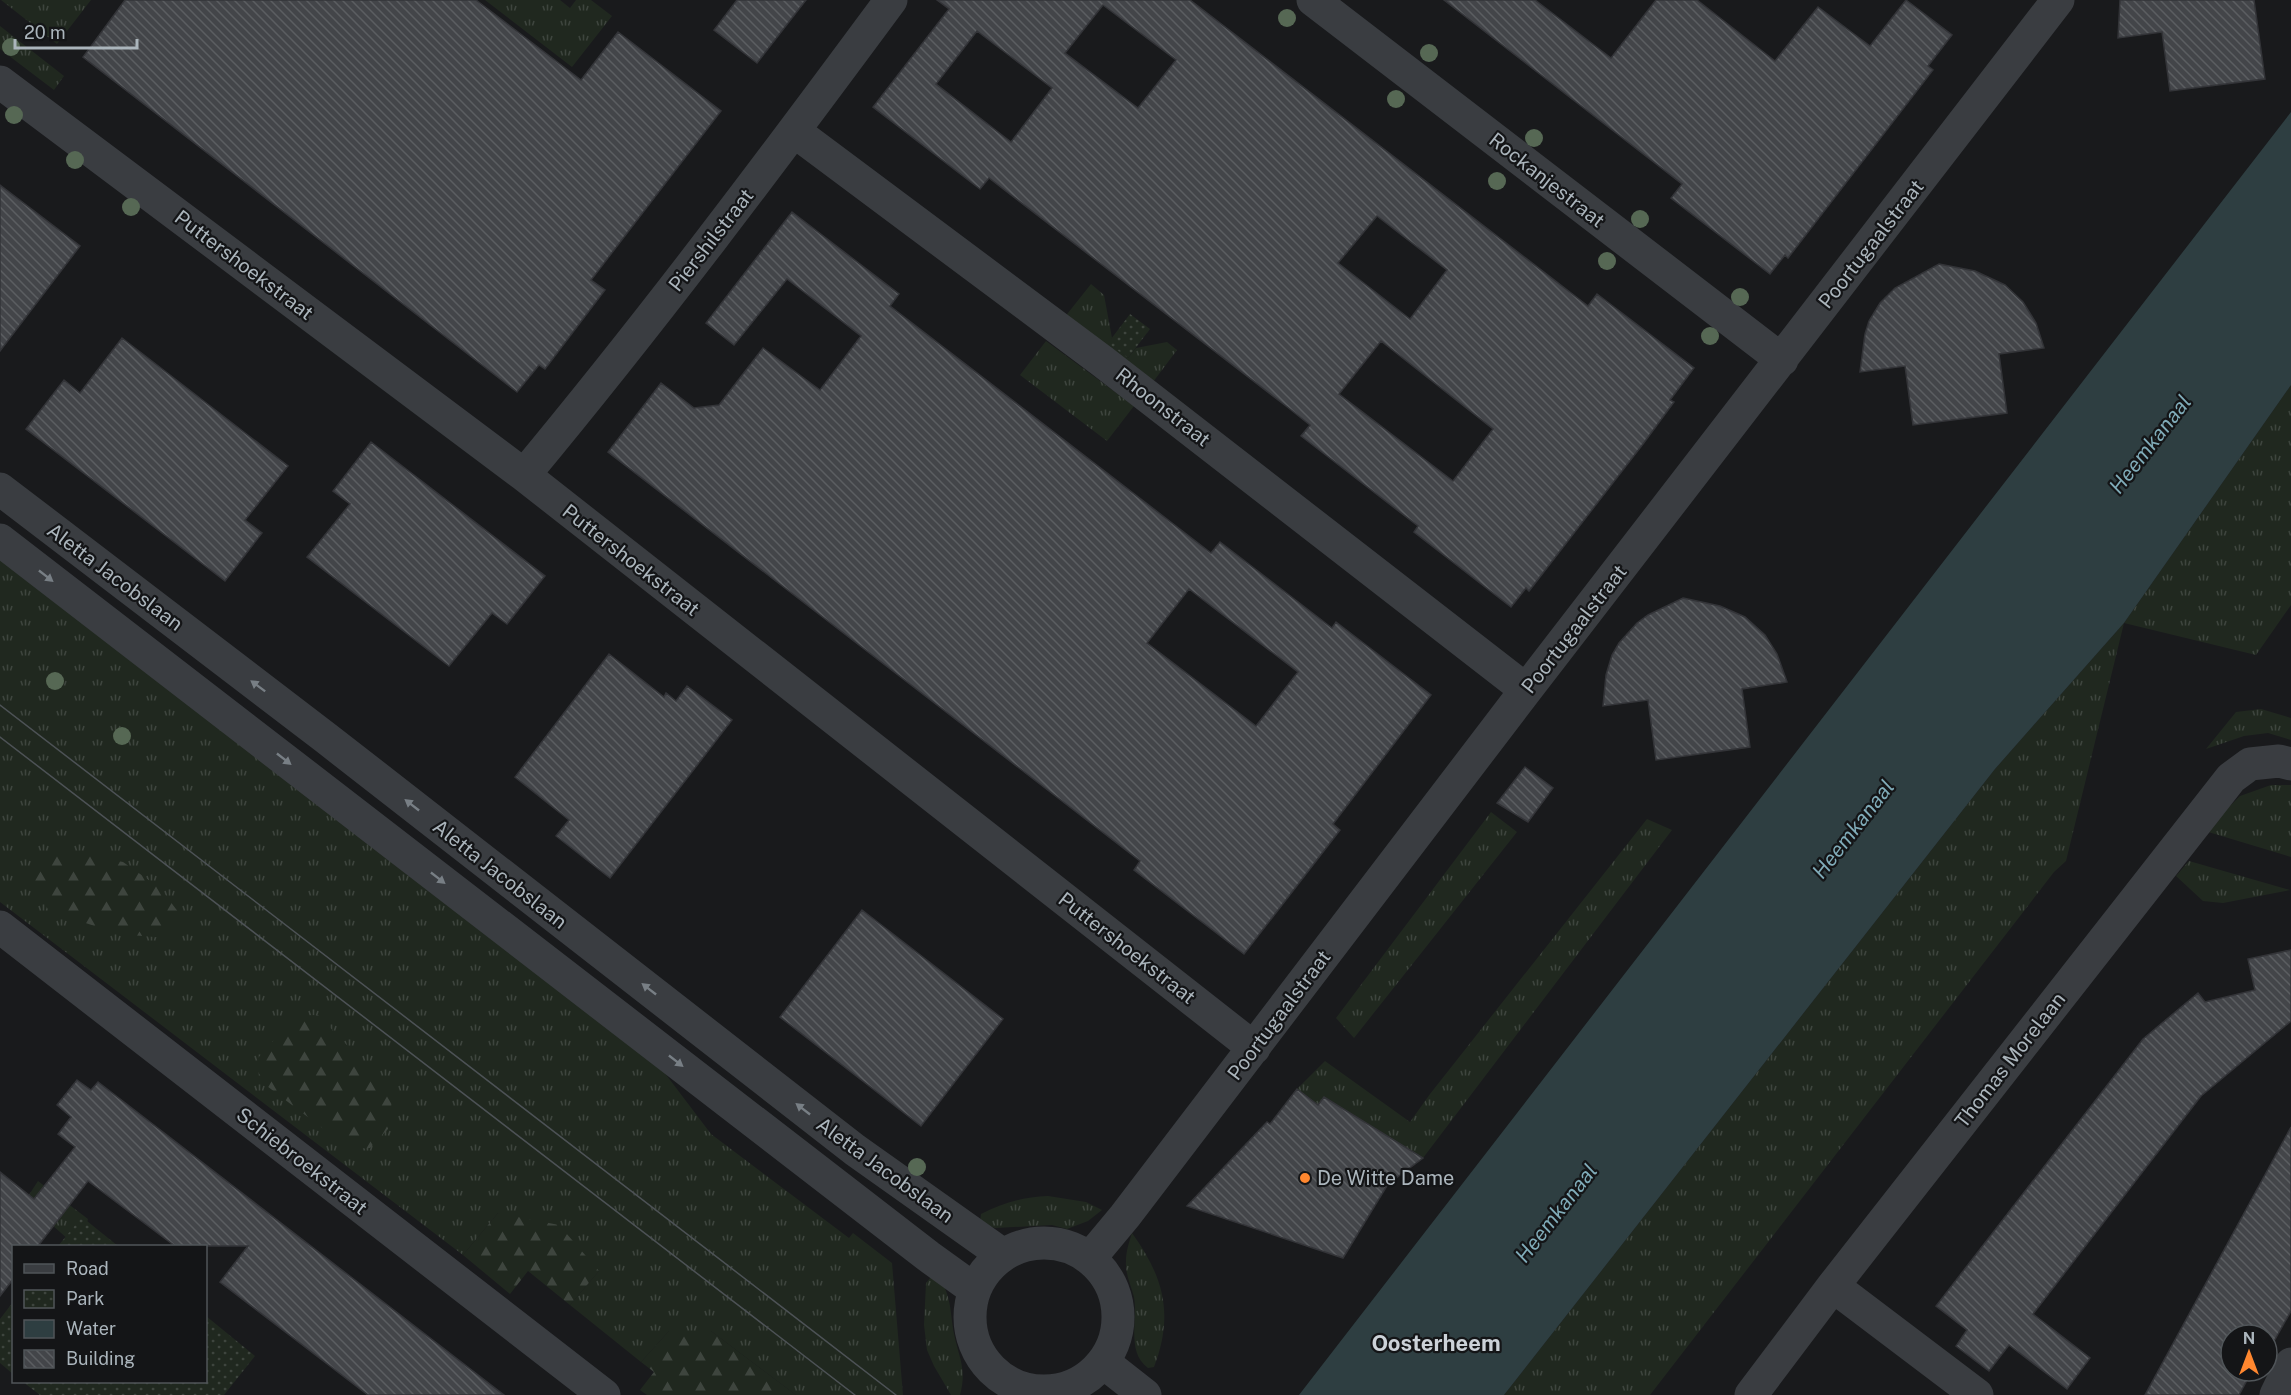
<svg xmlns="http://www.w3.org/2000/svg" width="2291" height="1395" viewBox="0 0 2291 1395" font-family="'Public Sans',sans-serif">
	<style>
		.grass { fill: url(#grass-tufts) }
		.forest { fill: url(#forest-firs) }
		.park { fill: url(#park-dots) }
		.water { fill: #2e3e41 }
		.building { fill: url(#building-back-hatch); stroke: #333438; stroke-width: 1.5; fill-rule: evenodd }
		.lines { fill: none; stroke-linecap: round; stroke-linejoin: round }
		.minor { stroke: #3a3d41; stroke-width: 33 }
		.tram { stroke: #4d5256; stroke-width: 1.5 }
		.tree { fill: #566854 }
		.oneway { fill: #787f85 }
		.poi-dot { fill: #ff872f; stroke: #141517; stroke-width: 2 }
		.labels { text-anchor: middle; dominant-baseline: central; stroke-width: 4.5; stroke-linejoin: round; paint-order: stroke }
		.street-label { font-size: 20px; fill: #abb5bc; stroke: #141517 }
		.poi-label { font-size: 20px; fill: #abb5bc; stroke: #141517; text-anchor: start }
		.water-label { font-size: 21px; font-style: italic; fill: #80acb9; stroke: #141517 }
		.quarter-label { font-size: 22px; font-weight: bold; fill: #ccd2d8; stroke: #141517 }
	</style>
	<defs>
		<pattern id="grass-tufts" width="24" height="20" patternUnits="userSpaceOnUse" patternTransform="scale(1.5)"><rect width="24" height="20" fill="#20281f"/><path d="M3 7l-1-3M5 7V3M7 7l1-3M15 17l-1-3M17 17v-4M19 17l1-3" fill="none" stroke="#3e453e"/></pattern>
		<pattern id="forest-firs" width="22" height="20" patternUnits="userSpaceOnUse" patternTransform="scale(1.5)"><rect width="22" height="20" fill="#20281f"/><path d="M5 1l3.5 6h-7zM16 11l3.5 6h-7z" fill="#3e453e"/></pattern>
		<pattern id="park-dots" width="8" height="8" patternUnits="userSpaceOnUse" patternTransform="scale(1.5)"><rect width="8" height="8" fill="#20281f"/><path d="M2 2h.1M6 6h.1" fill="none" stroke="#3e453e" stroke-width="1.8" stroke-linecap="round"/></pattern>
		<pattern id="building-back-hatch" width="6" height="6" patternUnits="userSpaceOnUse" patternTransform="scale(1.5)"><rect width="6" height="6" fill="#434549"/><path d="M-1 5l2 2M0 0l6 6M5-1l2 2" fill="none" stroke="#5b5e61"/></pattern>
	</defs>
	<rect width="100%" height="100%" fill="#191a1c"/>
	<path class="grass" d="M1,0H91L57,44Z
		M485,0H560L570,8L576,0H591L612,16L572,67Z
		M0,26L64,76L54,90L0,49Z
		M1091,284L1104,295L1112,338L1109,343L1128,358L1136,348L1167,342L1177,350L1150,386L1064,318Z
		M1046,341L1134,406L1107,441L1020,375Z
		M2291,385V605L2256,655L2124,623L2066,861L2054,872L1650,1395H1504L1995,769L2124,623Z
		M0,559L664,1072L711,1134L849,1238L853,1233L892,1263L903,1395H796L711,1331H669L641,1362L570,1305L599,1271L498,1213L463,1255L0,902Z
		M2261,709L2291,718V740L2268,733L2244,736L2206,749L2236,712Z
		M2271,785H2291V857L2205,831L2240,796Z
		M1491,812L1517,832L1354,1038L1336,1018Z
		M1647,819L1672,830L1423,1158L1325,1097L1318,1105L1297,1089L1325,1061L1410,1122L1430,1094Z
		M2189,861L2290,890L2223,903L2203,901L2176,876Z
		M38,1181L88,1219L83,1239L69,1240L25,1201Z
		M1048,1196L1086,1202L1102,1210L1088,1221L1067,1229L1052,1225L995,1228L980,1222L981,1214C1003,1203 1023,1197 1048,1196Z
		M1132,1233C1164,1277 1174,1315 1154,1367L1148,1368C1126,1352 1138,1320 1134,1297C1131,1285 1125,1274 1126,1261C1126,1252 1129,1242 1132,1233Z
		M931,1277L941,1279C952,1302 950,1311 954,1334C959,1358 967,1369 960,1395H951L934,1366L927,1350L924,1325L926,1283Z"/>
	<path class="forest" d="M70,851L123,862L160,888L182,917L166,938L119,934L49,911L32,883L40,859Z
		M318,1015L393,1093L388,1129L370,1148L350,1149L259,1080L258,1058L295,1016Z
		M498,1213L559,1225L599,1271L570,1305L528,1271L510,1294L463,1255Z
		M669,1331H711L796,1395H647L640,1390L654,1372L641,1362Z"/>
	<path class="park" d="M1130,314L1150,329L1128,358L1108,343Z
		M82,1217L118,1246H58Z
		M13,1302V1374L0,1363V1319Z
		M206,1316L255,1356L224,1395H40L23,1382H206Z"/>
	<path class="water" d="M2291,112V385L2124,623L1995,769L1504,1395H1299Z"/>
	<path class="building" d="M125,0H476L581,80L618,32L721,111L591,280L605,290L545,369L539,365L517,392L83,57Z
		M737,0H806L757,63L714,30Z
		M937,0H1190L1588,306L1597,294L1694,368L1670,400L1674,402L1643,444L1529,591L1526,588L1511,607L1414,532L1418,526L1301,436L1310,425L1286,406L989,178L980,189L873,107L949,9ZM1103,5L1176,60L1138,108L1065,53ZM977,31L1052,88L1011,142L936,84ZM1377,216L1447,270L1410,319L1338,263ZM1381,341L1493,429L1453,481L1339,394Z
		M1444,0H1535L1611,58L1656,0H1697L1775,61L1818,7L1870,46L1906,0L1952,35L1928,66L1933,70L1788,258L1785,255L1770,274L1671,198L1682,184Z
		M2120,0H2254L2265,79L2170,91L2162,32L2118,38Z
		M0,185L80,246L0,351Z
		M792,212L899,294L890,306L1211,553L1220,542L1332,628L1336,622L1431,695L1333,824L1340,830L1244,954L1134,870L1140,861L608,452L661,383L694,408L719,405L763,348L820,390L861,336L787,279L734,345L706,323ZM1189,589L1298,672L1256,726L1147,643Z
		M1939,264L1975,271L2005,285L2023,302L2036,323L2044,348L1999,354L2007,413L1913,425L1905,366L1860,372L1865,334L1869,321L1880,303L1895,288Z
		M122,338L288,466L245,520L262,533L225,581L26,429L64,380L80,393Z
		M371,442L545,576L507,624L492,613L449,666L307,557L350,504L333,491Z
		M1683,598L1720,606L1745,617L1765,635L1777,654L1787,682L1742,689L1750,747L1656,760L1648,700L1603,706L1606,675L1612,655L1619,643L1637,623L1648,615Z
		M609,654L664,697L666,693L676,701L687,686L732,720L610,878L556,836L569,820L515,777Z
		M1525,767L1553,788L1528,822L1497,803Z
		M862,910L1003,1019L921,1126L780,1017Z
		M2291,950V1021L2201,1096L2033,1314L2090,1358L2067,1389L2009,1345L1989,1371L1956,1346L1967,1330L1936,1306L2143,1039L2198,993L2205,1002L2255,990L2248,959Z
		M77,1080L91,1090L98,1082L504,1395H368L220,1282L248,1246H175L88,1181L38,1246H14V1278L0,1296V1172L34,1199L75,1147L58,1134L71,1117L57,1105Z
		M1297,1089L1318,1105L1324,1097L1423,1158L1388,1184L1343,1258L1187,1206L1267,1122L1270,1124Z
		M2291,1127V1311L2273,1343L2268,1340L2267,1342V1335H2231V1371H2252L2239,1395H2145Z"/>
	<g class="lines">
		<path class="minor" d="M1313,0L1782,360
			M0,82L524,475L1254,1048
			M794,131L1102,361L1526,690
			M524,475C652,321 772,161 891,0
			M0,489L326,738L855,1150L1003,1255
			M0,540L928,1256L975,1290
			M0,927L604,1395
			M970 1317a74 74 0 1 1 148 0a74 74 0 1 1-148 0Z
			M1090,1258L1125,1216L1526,690L2058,0
			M1833,1286L1977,1395
			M1103,1362L1145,1395
			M1751,1395L1833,1286L2231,778L2250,764L2279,761L2291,764
			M2276,1395L2291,1364"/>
		<path class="tram" d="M0,705L896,1395
			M0,737L855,1395"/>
	</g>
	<g class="tree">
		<circle cx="1287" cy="18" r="9"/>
		<circle cx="11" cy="47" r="9"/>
		<circle cx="1429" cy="53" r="9"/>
		<circle cx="1396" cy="99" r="9"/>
		<circle cx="14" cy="115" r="9"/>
		<circle cx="1534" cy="138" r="9"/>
		<circle cx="75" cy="160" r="9"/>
		<circle cx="1497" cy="181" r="9"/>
		<circle cx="131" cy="207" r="9"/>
		<circle cx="1640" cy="219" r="9"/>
		<circle cx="1607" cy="261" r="9"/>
		<circle cx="1740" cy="297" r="9"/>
		<circle cx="1710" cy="336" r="9"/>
		<circle cx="55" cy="681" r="9"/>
		<circle cx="122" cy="736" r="9"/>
		<circle cx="917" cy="1167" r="9"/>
	</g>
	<defs><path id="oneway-solid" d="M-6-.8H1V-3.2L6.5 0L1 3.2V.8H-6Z" transform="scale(1.5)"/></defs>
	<g class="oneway">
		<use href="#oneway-solid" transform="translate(46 576) rotate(38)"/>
		<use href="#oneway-solid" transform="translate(258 686) rotate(-143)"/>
		<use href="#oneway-solid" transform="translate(284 759) rotate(38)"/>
		<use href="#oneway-solid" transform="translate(412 805) rotate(-142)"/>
		<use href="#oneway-solid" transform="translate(438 878) rotate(38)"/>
		<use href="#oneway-solid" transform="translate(649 989) rotate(-142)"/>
		<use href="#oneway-solid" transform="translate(676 1061) rotate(38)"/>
		<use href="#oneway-solid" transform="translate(803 1109) rotate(-142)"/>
	</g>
	<circle class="poi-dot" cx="1305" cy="1178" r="6"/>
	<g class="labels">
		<g class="street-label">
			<text transform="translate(1547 180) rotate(38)">Rockanjestraat</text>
			<text transform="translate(711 240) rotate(-52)">Piershilstraat</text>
			<text transform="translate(1871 244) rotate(-52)">Poortugaalstraat</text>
			<text transform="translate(244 265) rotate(37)">Puttershoekstraat</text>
			<text transform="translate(1163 407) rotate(38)">Rhoonstraat</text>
			<text transform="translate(631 560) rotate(38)">Puttershoekstraat</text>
			<text transform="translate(115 577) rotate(37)">Aletta Jacobslaan</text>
			<text transform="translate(1574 629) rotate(-52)">Poortugaalstraat</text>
			<text transform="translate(500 874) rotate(38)">Aletta Jacobslaan</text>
			<text transform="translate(1127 948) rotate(38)">Puttershoekstraat</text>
			<text transform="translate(1279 1015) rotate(-53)">Poortugaalstraat</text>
			<text transform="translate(2010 1060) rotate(-52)">Thomas Morelaan</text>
			<text transform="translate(302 1161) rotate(38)">Schiebroekstraat</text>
			<text transform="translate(885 1170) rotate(36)">Aletta Jacobslaan</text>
		</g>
		<g class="poi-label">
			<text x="1317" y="1178">De Witte Dame</text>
		</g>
		<g class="water-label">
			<text transform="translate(2150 444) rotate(-52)">Heemkanaal</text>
			<text transform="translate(1853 829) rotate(-52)">Heemkanaal</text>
			<text transform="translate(1556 1213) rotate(-52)">Heemkanaal</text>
		</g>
		<g class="quarter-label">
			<text x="1436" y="1343">Oosterheem</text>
		</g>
	</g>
	<rect x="12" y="1245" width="195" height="138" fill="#141517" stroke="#505559" stroke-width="1.5"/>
	<rect x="24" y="1264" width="30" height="9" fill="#3a3d41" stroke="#505559" stroke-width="1.5"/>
	<text x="66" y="1275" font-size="18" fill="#abb5bc">Road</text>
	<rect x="24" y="1290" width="30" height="18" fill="url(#park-dots)" stroke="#505559" stroke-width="1.5"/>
	<text x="66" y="1305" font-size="18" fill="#abb5bc">Park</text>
	<rect x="24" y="1320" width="30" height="18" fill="#2e3e41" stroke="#505559" stroke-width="1.5"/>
	<text x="66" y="1335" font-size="18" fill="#abb5bc">Water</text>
	<rect x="24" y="1350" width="30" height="18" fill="url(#building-back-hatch)" stroke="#505559" stroke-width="1.5"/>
	<text x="66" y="1365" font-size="18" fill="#abb5bc">Building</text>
	<g transform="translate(2249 1353)"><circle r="28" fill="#141517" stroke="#505559" stroke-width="1.5"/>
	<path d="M0-4.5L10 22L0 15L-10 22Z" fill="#ff872f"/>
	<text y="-9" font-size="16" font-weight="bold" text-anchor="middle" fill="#abb5bc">N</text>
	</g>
	<path d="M15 39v9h122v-9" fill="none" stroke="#abb5bc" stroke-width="3"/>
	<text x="24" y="39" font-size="18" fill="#abb5bc" stroke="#141517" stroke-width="4.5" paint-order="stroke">20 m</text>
</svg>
